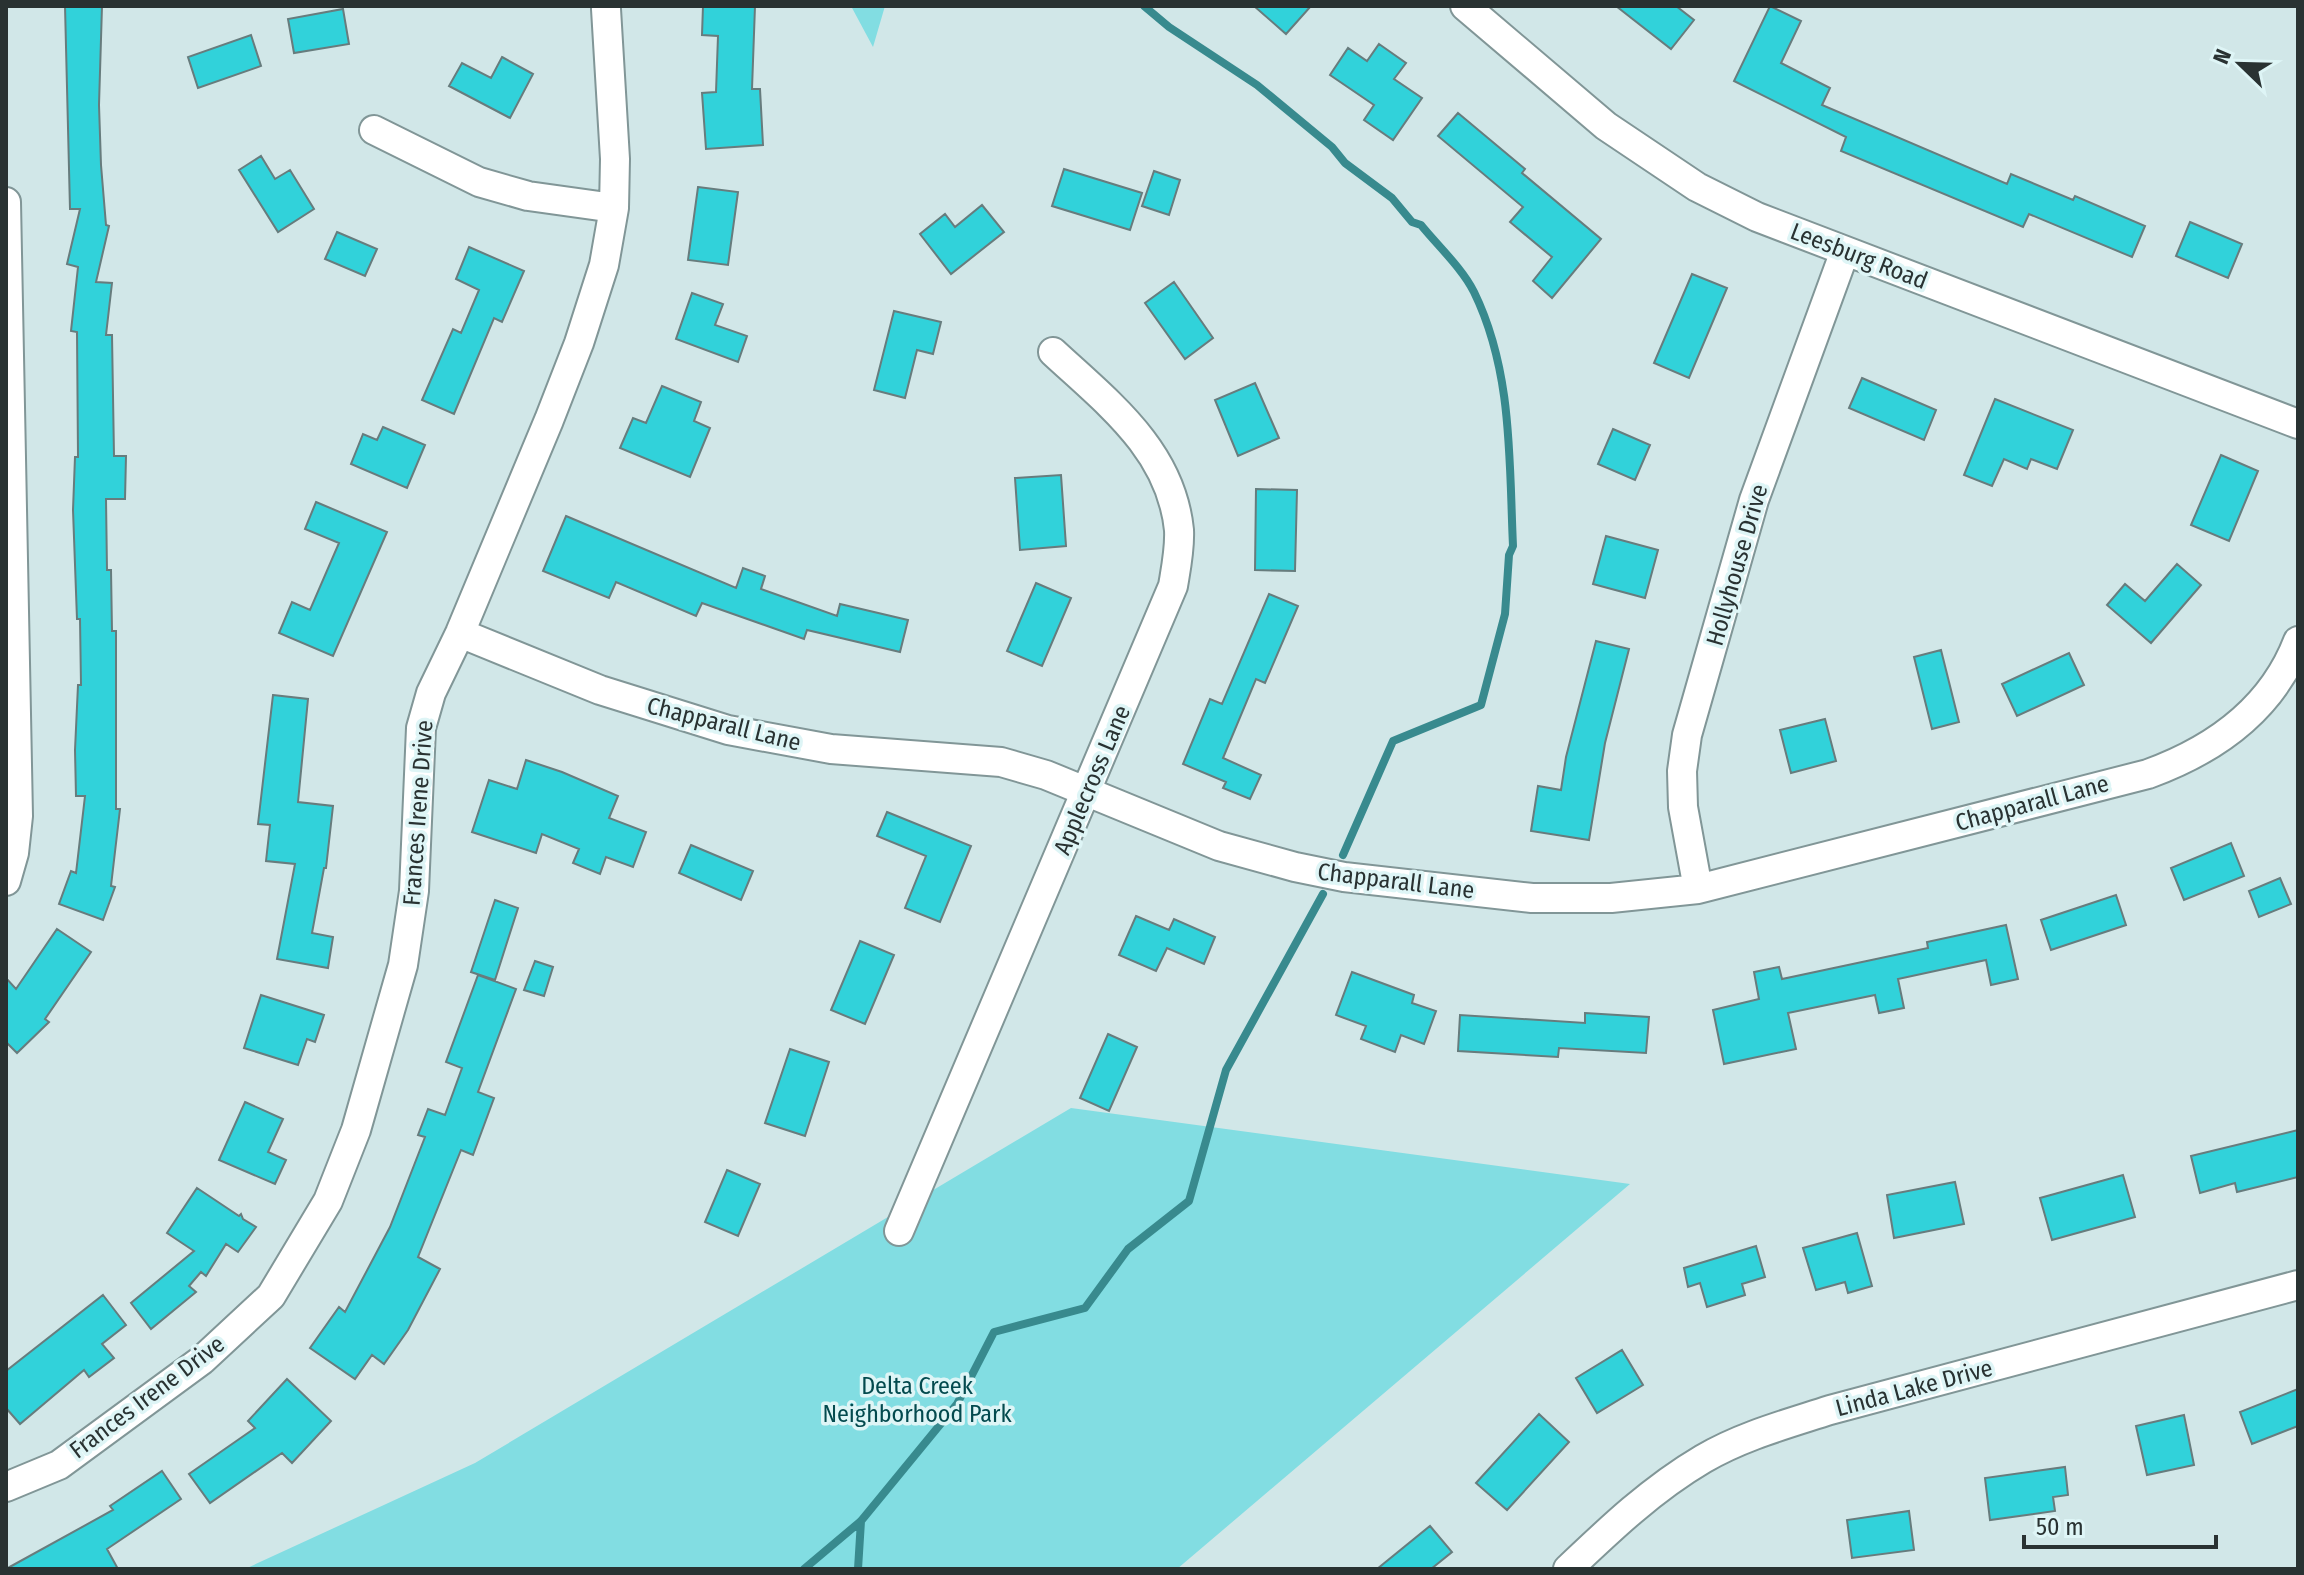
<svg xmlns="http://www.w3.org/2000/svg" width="2304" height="1575" viewBox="0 0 2304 1575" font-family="'Fira Sans Condensed',sans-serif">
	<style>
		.green { fill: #82dde2 }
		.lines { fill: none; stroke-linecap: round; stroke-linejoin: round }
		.stream { stroke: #388a8e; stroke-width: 8 }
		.building { fill: #31d2da; stroke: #677c7d; stroke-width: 2 }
		.street-casing { stroke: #819697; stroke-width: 32 }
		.street { stroke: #fff; stroke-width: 28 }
		.labels { text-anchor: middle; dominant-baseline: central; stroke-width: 7; stroke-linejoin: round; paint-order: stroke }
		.street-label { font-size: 24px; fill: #293232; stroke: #def5f6 }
		.park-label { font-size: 24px; fill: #034a4e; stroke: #def5f6 }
	</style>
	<rect width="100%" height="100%" fill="#d1e7e8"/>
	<path class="green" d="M851,6H885L873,47Z
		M1071,1108L1630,1184L1177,1569H245L475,1463Z"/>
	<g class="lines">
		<path class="stream" d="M1144,6L1169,27L1257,85L1332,147L1345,163L1392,198L1412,222L1421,225C1438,246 1462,268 1474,292C1513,372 1509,461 1513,546L1509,555L1505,614L1481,705L1393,741L1343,855
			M804,1569L861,1521L957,1404L994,1332L1085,1308L1128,1249L1189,1201L1226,1070L1323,894
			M858,1569L861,1521"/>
	</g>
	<path class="building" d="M65,6H102L99,105L101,165L106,225L109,226L96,282L112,283L106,335H112L114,456H126L125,499H106L107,570H111L112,631H116V809H120L111,886L115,887L103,920L59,904L71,871L76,873L85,796H76L75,750L78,685H81L80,619H77L73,510L75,457H78L77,332L71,331L78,267L67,264L80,209H70Z
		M703,6H755L752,89H760L763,145L706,149L702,93L716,92L718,36L702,35Z
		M1254,6H1311L1286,34Z
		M1616,6H1676L1694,20L1671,49Z
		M1770,6L1801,21L1781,63L1830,88L1822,105L2007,184L2011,174L2073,200L2075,196L2145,226L2132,257L2029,214L2023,227L1841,151L1846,137L1734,81Z
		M343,9L349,44L294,53L288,19Z
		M251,35L261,66L198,88L188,57Z
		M1379,44L1406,63L1394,79L1422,98L1393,140L1364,120L1374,105L1330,75L1348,48L1367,61Z
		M502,57L533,74L510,118L449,86L462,63L491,78Z
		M1458,113L1525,169L1522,173L1601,239L1552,298L1533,281L1552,257L1510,222L1523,207L1438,136Z
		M261,156L275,179L290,170L314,209L278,232L239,170Z
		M1064,169L1142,193L1130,230L1052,206Z
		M1154,171L1180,180L1169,215L1142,206Z
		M698,187L738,192L728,265L688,260Z
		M982,205L1004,232L951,274L920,234L945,214L955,227Z
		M2190,222L2242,244L2228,278L2176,256Z
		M337,232L377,249L365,276L325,259Z
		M469,247L524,271L502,322L494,318L454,414L422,400L453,329L461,333L479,290L456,279Z
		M1692,274L1727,288L1689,378L1654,363Z
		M1174,282L1213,338L1185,359L1145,303Z
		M692,293L723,304L715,325L747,336L738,362L676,339Z
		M894,311L941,322L933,354L917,350L905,398L874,390Z
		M1862,378L1936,410L1924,440L1849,408Z
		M1255,383L1279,438L1238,456L1215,400Z
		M662,386L701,402L694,421L710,428L690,477L620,448L633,418L646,423Z
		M1995,399L2073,430L2057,469L2031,459L2027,469L2004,459L1992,486L1964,475Z
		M383,427L425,445L407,488L351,464L363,434L377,440Z
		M1613,429L1650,445L1635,480L1598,464Z
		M2221,455L2258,471L2229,541L2191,525Z
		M1061,475L1066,546L1020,550L1015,478Z
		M1256,489L1297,490L1295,571L1255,570Z
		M316,502L387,532L333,656L279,633L292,602L310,610L339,543L305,529Z
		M566,516L736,588L743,568L765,576L761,589L837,616L840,604L908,620L900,652L807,630L804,639L702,603L696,616L616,582L609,598L543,571Z
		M1606,536L1658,550L1645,598L1593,584Z
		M2177,564L2201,585L2151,643L2107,605L2125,584L2145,601Z
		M1036,583L1071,598L1042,666L1007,651Z
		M1269,594L1298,606L1265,683L1256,679L1223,758L1261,775L1250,799L1223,788L1226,782L1183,764L1210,699L1222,704Z
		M1596,641L1629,649L1605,743L1589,840L1531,831L1538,786L1561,790L1566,757Z
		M1941,650L1959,722L1932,729L1914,657Z
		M2069,653L2084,685L2017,716L2002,684Z
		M273,695L308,699L298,802L333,806L326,868H324L312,933L333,937L328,968L277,959L295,864L266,861L270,825L258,824Z
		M1825,719L1836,761L1791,773L1780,730Z
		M526,760L562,772L618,796L609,818L646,832L633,867L606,857L600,874L573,863L579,849L542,834L536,853L472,832L489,780L517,789Z
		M887,812L971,846L940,922L905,908L926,856L877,836Z
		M2231,843L2244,876L2184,900L2171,868Z
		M691,845L753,871L741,900L679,873Z
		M2280,878L2291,904L2259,917L2249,891Z
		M2116,895L2126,925L2051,950L2041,920Z
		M495,900L518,908L495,980L471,972Z
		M1136,916L1169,930L1174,919L1215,937L1204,964L1167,948L1156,971L1119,955Z
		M2006,925L2018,979L1991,985L1986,960L1898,979L1904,1008L1879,1013L1875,995L1788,1013L1796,1049L1724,1064L1713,1010L1759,999L1754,972L1779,967L1782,979L1928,948L1927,942Z
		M57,929L91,952L45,1019L49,1022L17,1053L6,1042V978L16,989Z
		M860,941L894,955L865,1024L831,1010Z
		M535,961L553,967L544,996L524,990Z
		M1352,972L1414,995L1412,1003L1436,1011L1424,1044L1401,1035L1395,1052L1361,1039L1366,1026L1336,1015Z
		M478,975L516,989L478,1092L494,1098L473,1155L461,1150L418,1257L440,1269L408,1330L384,1364L372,1355L355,1379L310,1348L339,1307L345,1312L390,1227L425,1137L418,1135L428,1109L445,1115L462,1068L446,1062Z
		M261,995L324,1015L315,1042L307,1039L298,1065L244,1048Z
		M1585,1013L1649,1017L1646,1053L1559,1048L1558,1057L1458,1051L1460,1015L1585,1023Z
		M1108,1034L1137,1047L1109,1111L1080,1098Z
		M790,1049L829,1062L805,1136L765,1123Z
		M245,1102L283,1119L268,1152L286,1160L275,1184L219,1160Z
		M2298,1130V1177L2237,1192L2235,1183L2200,1193L2191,1156Z
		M727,1170L760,1184L738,1236L705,1222Z
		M2123,1175L2135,1217L2052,1240L2040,1198Z
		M1955,1182L1964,1224L1894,1238L1887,1195Z
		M197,1188L239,1216L241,1214L243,1219L256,1227L238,1252L226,1244L206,1276L201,1272L189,1286L196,1292L151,1329L131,1303L194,1251L167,1233Z
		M1857,1233L1872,1286L1848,1293L1845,1282L1816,1290L1803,1248Z
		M1756,1246L1765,1277L1742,1284L1745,1295L1707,1307L1700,1283L1688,1287L1684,1268Z
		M103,1295L126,1325L102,1344L114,1358L89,1377L84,1370L20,1424L6,1408V1371Z
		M1622,1350L1643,1385L1597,1413L1576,1378Z
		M287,1379L331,1421L292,1463L282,1453L210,1503L189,1474L255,1428L248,1421Z
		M2298,1389V1426L2252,1444L2240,1412Z
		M1539,1414L1569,1442L1507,1510L1476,1483Z
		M2184,1415L2194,1465L2147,1475L2136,1426Z
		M2065,1467L2068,1495L2053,1497L2055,1511L1990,1520L1985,1478Z
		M162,1471L181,1499L107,1549L118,1569H6L113,1510L110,1506Z
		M1909,1511L1914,1550L1852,1558L1847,1520Z
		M1430,1526L1452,1552L1431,1569H1377Z"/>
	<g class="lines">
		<g class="street-casing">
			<path id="street" d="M1465,6L1606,126L1697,187L1757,217L2298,424
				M374,130L479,182L528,196L614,208
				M6,202L18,816L14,853L6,881
				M460,633L600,690L728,730L831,749L1001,762L1046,775L1219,846L1295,867L1344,877L1532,898H1611L1698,889L2148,774C2214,750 2272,709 2298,641
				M1698,889L1683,807L1682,771L1687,735L1754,500L1845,251
				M899,1231L1173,586C1176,568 1180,549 1179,530C1171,450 1108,403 1053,352
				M6,1487L59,1465L202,1360L271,1296L328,1201L356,1130L403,965L414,891L421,728L431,693L460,633L549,420L579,343L604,265L614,208L615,159L606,9
				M1568,1569C1610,1529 1652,1489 1703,1459C1742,1436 1787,1424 1830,1410L2298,1285"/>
		</g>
		<use href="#street" class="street"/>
	</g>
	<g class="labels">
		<g class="street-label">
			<text transform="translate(1859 256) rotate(21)">Leesburg Road</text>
			<text transform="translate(1737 565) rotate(-74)">Hollyhouse Drive</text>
			<text transform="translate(724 724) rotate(14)">Chapparall Lane</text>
			<text transform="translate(1092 780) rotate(-67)">Applecross Lane</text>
			<text transform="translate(2032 803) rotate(-15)">Chapparall Lane</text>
			<text transform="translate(418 813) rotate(-86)">Frances Irene Drive</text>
			<text transform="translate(1396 881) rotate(7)">Chapparall Lane</text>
			<text transform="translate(1914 1388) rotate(-15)">Linda Lake Drive</text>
			<text transform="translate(147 1397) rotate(-37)">Frances Irene Drive</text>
		</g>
		<g class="park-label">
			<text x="917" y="1386">Delta Creek<tspan x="917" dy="28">Neighborhood Park</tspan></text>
		</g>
	</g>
	<rect width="2304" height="1575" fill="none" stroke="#293232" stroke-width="16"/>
	<g transform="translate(2240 64) rotate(293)" stroke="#def5f6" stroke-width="6" paint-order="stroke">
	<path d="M0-6L14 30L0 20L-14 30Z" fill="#293232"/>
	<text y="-12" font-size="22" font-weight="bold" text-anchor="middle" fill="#293232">N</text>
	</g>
	<path d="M2024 1535v12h192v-12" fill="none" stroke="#293232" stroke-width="4"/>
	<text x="2036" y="1535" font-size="24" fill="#293232" stroke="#def5f6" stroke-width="6" paint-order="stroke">50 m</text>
</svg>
